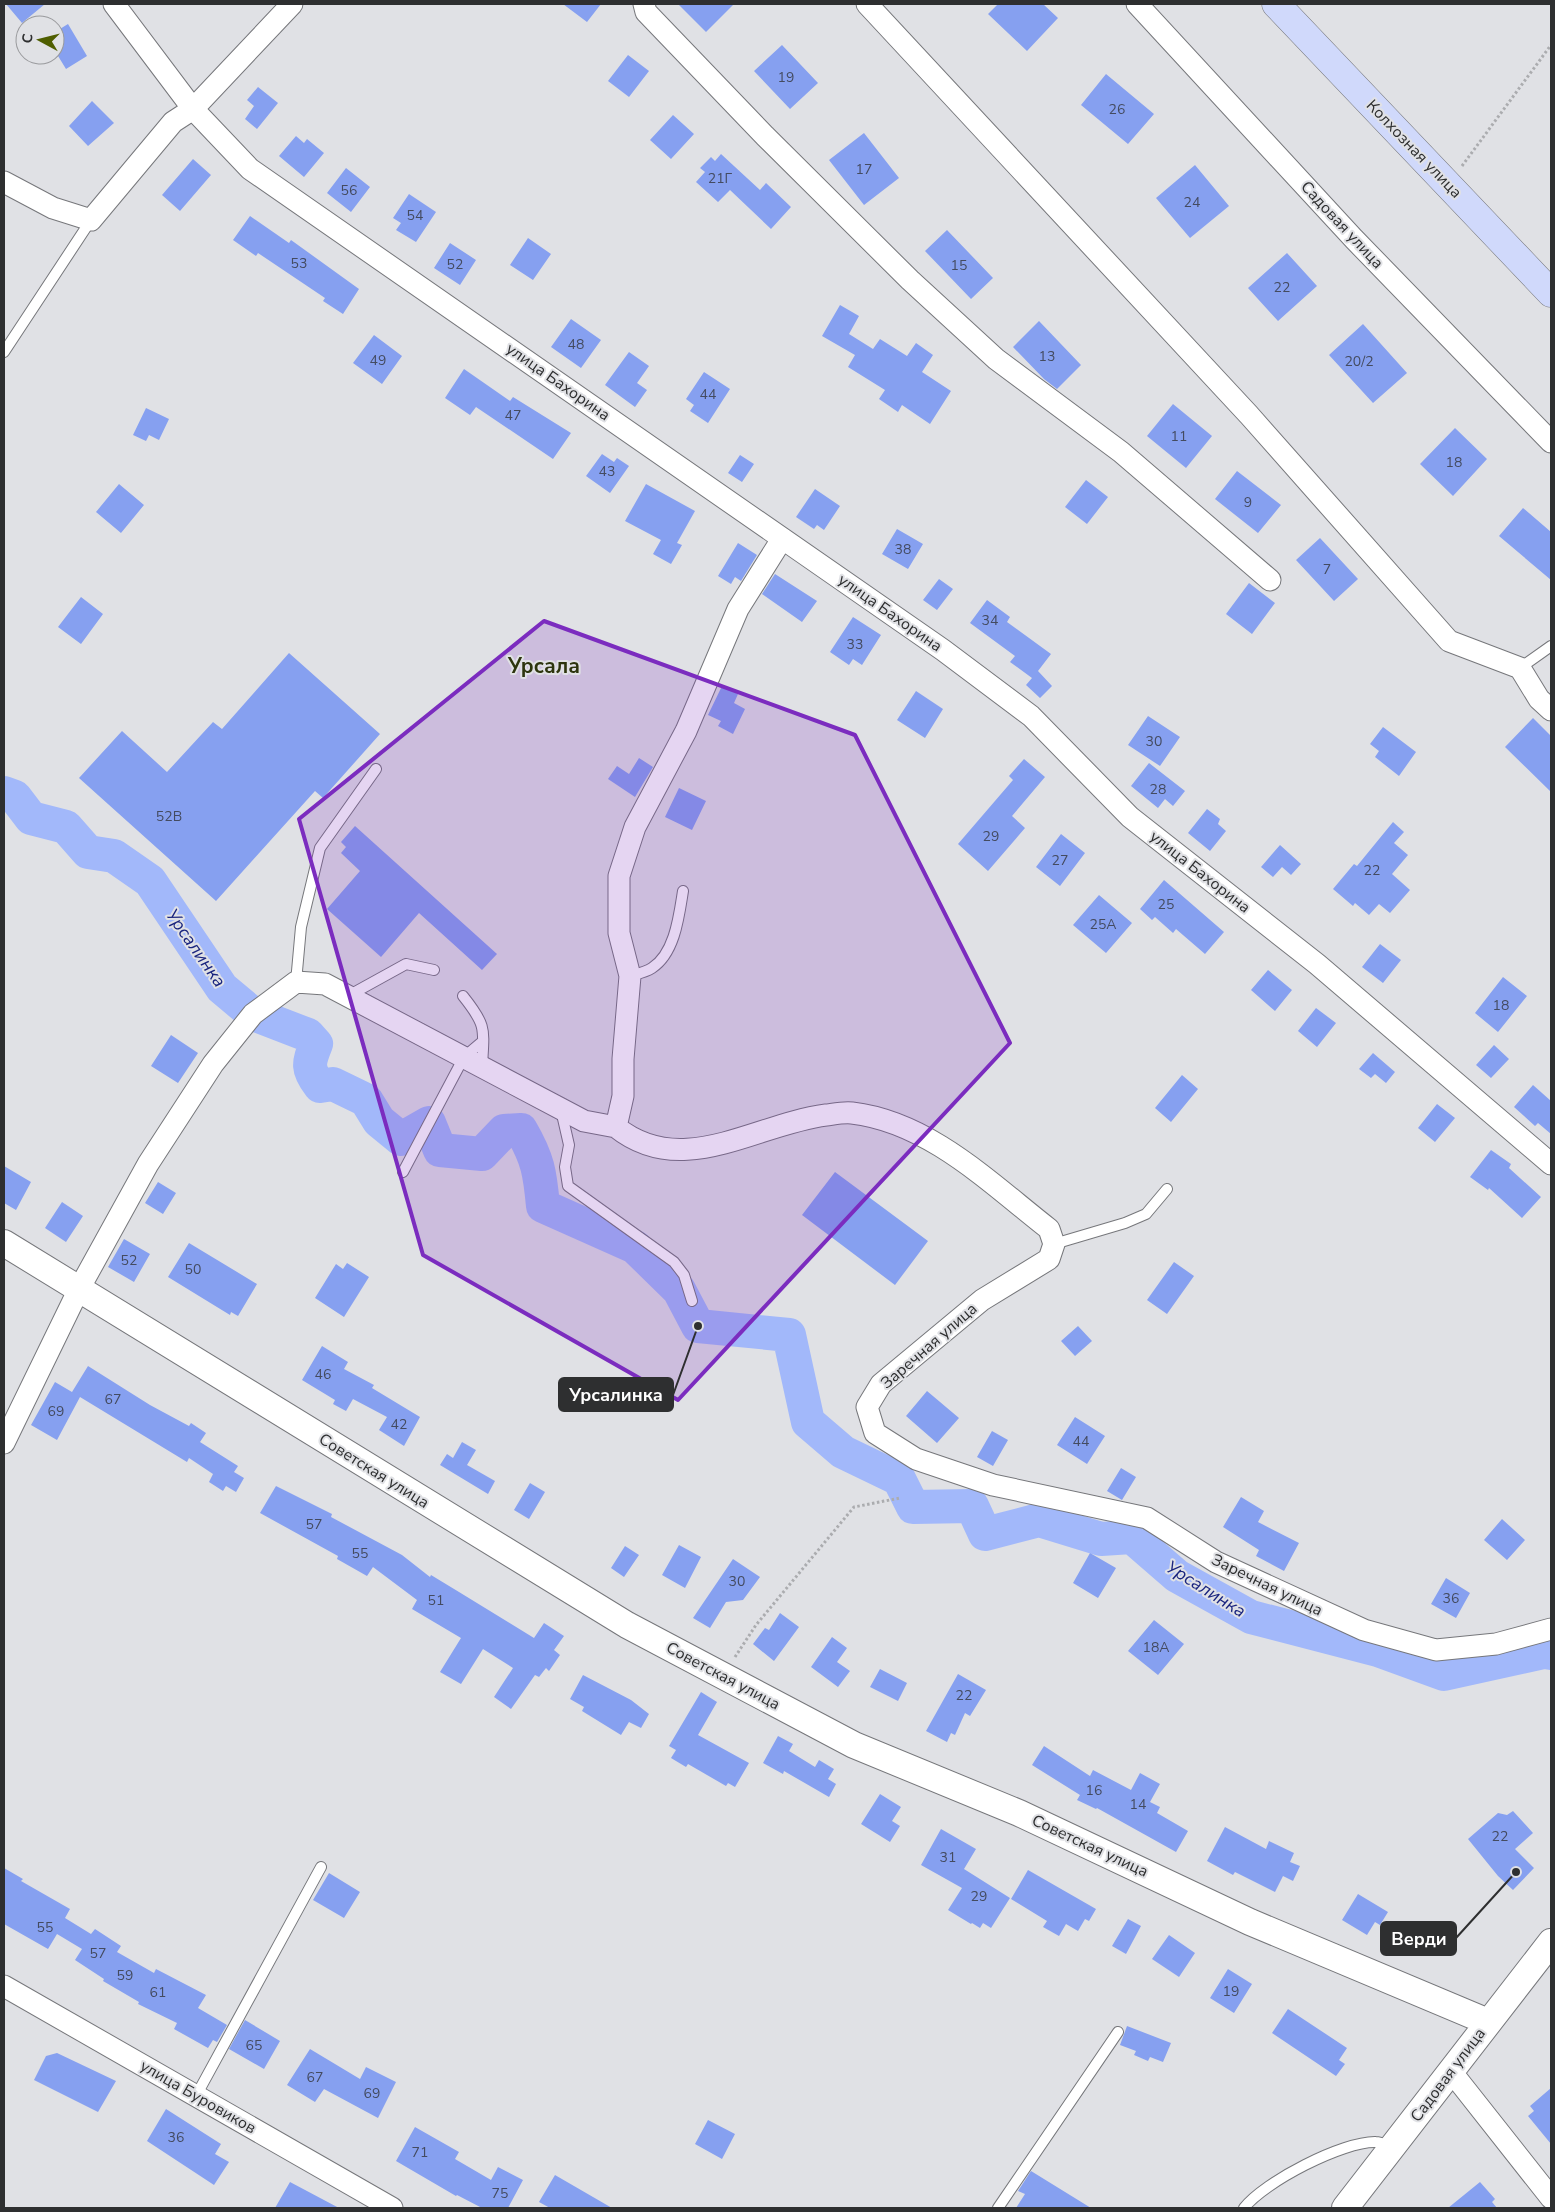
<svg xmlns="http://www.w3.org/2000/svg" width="1555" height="2212" viewBox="0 0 1555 2212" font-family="'Nunito Sans',sans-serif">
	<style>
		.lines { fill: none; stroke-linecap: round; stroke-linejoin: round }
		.river { stroke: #a2b8fa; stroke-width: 34 }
		.building { fill: #86a0f0 }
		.service-casing { stroke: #76777b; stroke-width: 12 }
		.minor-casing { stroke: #76777b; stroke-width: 23 }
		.tertiary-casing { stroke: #76777b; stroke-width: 28 }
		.secondary-casing { stroke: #76777b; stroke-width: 29 }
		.path { stroke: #abacaf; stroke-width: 3; stroke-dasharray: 2.5 2.5; stroke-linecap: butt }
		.service { stroke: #fff; stroke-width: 10 }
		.minor { stroke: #fff; stroke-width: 21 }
		.tertiary { stroke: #fff; stroke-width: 26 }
		.secondary { stroke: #d0d9fb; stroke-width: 28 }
		.marked { fill: #7b2cbf; fill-opacity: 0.2; stroke: #7b2cbf; stroke-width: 4; stroke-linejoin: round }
		.labels { text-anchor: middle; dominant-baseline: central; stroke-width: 4; stroke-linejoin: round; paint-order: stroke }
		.number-label { font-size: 14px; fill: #444b60 }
		.street-label { font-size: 16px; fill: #2e2f30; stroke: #e0e1e5 }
		.water-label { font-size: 18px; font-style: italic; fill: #1a257f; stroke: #e0e1e5 }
		.district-label { font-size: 21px; font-weight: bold; fill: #2d350e; stroke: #e0e1e5 }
		.leader { fill: none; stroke: #2e2f30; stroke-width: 2 }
		.callout-dot { fill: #2e2f30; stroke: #e0e1e5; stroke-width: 2 }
		.callout { fill: #2e2f30; stroke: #2e2f30; stroke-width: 2 }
		.callout-label { font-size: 18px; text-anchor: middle; font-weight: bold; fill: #fff }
	</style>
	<rect width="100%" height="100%" fill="#e0e1e5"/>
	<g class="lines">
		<path class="river" d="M4,793L15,797L31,818L66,827L88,852L114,856L150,881L222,988L253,1014L308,1035L316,1044C308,1064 307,1069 320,1086L333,1084L366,1100L379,1121L401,1139L429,1123L440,1150L482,1154L504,1131L521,1130C538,1159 540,1173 543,1206L635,1247L679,1290L698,1326L789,1335L808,1422L843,1452L899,1479L913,1507L972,1506L985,1534L1039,1520L1101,1539L1132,1537L1177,1576L1251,1617L1378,1650L1444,1674L1544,1652L1551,1653"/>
	</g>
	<path class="building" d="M6,4H45L22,23Z
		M563,4H601L587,22Z
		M678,4H734L706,32Z
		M998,4H1043L1058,18L1027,51L988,14Z
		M68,24L87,56L66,69L55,51V32Z
		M782,45L818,83L790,109L754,71Z
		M628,55L649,71L629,97L608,81Z
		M1106,74L1154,114L1128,144L1081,105Z
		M258,87L278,103L257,129L245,119L254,106L247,100Z
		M92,101L114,123L88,146L69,126Z
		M673,115L694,134L671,159L650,140Z
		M864,133L899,178L864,205L829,160Z
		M296,136L304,143L307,139L324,153L304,177L279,156Z
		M721,154L760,190L766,183L791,207L771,229L730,190L718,202L696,182L705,172L700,168L711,157L715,161Z
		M193,159L211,175L180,211L162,195Z
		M1195,165L1229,206L1190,238L1156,198Z
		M346,168L370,187L351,212L327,193Z
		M409,194L436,212L416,242L396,230L401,223L393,218Z
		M250,216L289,243L291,240L359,289L343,314L323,301L325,298L258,253L256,256L233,240Z
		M947,230L993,278L971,299L925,251Z
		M528,238L551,254L533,280L510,265Z
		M450,243L476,260L460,285L434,268Z
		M1287,253L1317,286L1278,321L1248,288Z
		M840,305L859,316L849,334L873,349L880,339L907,356L916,343L933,355L922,372L951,391L930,424L902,405L898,412L879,399L885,390L848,367L855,355L822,336Z
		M571,319L601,340L581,368L551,347Z
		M1039,321L1081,365L1057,389L1044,379L1013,347Z
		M1363,324L1407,373L1373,403L1329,355Z
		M374,335L402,356L382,384L353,363Z
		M629,352L649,366L637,383L647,390L635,407L605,385Z
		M464,369L510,401L513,397L571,433L553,459L476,407L470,415L445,398Z
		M704,372L730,389L708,423L690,411L694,405L686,399Z
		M1173,404L1212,436L1186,468L1147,436Z
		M146,408L169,419L159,440L149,435L146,441L133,435Z
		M1455,428L1487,459L1453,496L1420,464Z
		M602,454L614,462L617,458L629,466L610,493L586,476Z
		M740,455L754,464L742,482L728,473Z
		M1237,471L1281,505L1258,533L1215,499Z
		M1086,480L1108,497L1087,524L1065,507Z
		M119,484L144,505L121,533L96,512Z
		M646,484L695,511L677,543L682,545L671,564L653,554L661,540L625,521Z
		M815,489L840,506L824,530L817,525L814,529L796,517Z
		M1523,508L1551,532V580L1499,536Z
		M897,529L923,544L908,569L882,554Z
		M1320,538L1358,579L1334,601L1296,560Z
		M738,543L757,555L741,581L735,577L731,584L718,576Z
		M775,574L817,601L802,622L762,594Z
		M939,579L953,589L937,610L923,600Z
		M1249,583L1275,603L1252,634L1226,614Z
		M81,597L103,614L81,644L58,627Z
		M987,600L1010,617L1007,622L1051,654L1038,671L1052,686L1040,698L1026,685L1032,678L1010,662L1015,656L970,623Z
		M853,617L881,635L862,665L853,659L849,665L830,652Z
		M289,653L380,734L323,798L315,791L216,901L79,778L122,731L167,772L213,722L222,729Z
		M722,686L738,694L734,703L745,709L733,734L718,726L721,721L708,715Z
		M916,691L943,709L925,738L897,720Z
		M1148,716L1180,737L1160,766L1128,745Z
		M1533,718L1551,736V792L1505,747Z
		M1383,727L1416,752L1399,776L1375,757L1379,751L1370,744Z
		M639,758L653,767L635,797L608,779L617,766L629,774Z
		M1024,759L1045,777L1012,816L1025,828L988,871L958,844L1013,780L1009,776Z
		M1149,763L1185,791L1173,806L1165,799L1158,808L1131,786Z
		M679,788L706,801L692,830L665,817Z
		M1207,809L1220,819L1218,824L1226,831L1210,851L1188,833Z
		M1393,822L1404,832L1394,843L1408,855L1392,874L1410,890L1390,913L1379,904L1369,915L1355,903L1353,906L1333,889L1354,864L1357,866Z
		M355,826L497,954L482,970L419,913L381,957L327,909L360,871L341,853L346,847L341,842Z
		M1061,834L1085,853L1060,886L1036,867Z
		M1280,845L1301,864L1291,875L1282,867L1273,877L1261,867Z
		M1164,880L1224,932L1205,954L1176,929L1173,933L1155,917L1152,920L1140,909Z
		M1099,895L1132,923L1106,953L1073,925Z
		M1380,944L1401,960L1383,983L1362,967Z
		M1268,970L1292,990L1275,1011L1251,990Z
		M1503,977L1527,996L1498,1032L1475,1013Z
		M1316,1008L1336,1023L1317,1047L1298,1031Z
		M171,1035L198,1053L178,1083L151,1066Z
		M1494,1045L1509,1059L1491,1078L1476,1065Z
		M1373,1053L1395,1072L1386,1083L1375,1074L1371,1078L1359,1069Z
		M1182,1075L1198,1089L1171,1122L1155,1108Z
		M1533,1085L1551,1101V1134L1538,1123L1535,1126L1514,1107Z
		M1437,1104L1455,1118L1435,1142L1418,1128Z
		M1491,1150L1511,1164L1509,1168L1541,1197L1522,1218L1489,1188L1488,1190L1470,1177Z
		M4,1166L31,1182L16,1210L4,1203Z
		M835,1172L928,1241L895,1285L802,1215Z
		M158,1182L176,1193L163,1214L145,1203Z
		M62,1202L83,1216L66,1242L45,1228Z
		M124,1239L150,1254L134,1282L108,1267Z
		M189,1243L257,1284L238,1316L231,1312L230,1315L168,1277Z
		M1174,1262L1194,1276L1167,1314L1147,1300Z
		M347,1263L369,1277L344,1317L315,1298L336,1264L343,1269Z
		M1078,1326L1092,1341L1075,1356L1061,1341Z
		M322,1346L348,1362L344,1369L374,1385L372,1388L420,1417L404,1446L379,1430L387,1417L353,1399L346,1411L333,1404L335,1400L302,1380Z
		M88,1366L150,1405L189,1426L191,1423L206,1433L200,1442L238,1466L234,1472L244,1478L236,1492L226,1486L223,1491L209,1482L213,1474L189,1458L187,1462L80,1397L57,1440L31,1425L55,1382L72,1392Z
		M927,1391L959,1418L937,1443L906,1416Z
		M1075,1417L1105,1436L1087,1464L1057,1445Z
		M992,1431L1008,1440L993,1466L977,1457Z
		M462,1442L476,1450L467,1465L495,1481L488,1494L440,1465L447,1454L453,1458Z
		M1121,1468L1136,1477L1122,1500L1107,1491Z
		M530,1483L545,1492L529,1519L514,1510Z
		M276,1486L332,1514L331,1517L402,1555L430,1577L431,1575L459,1592L534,1638L544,1623L564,1636L554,1650L560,1655L549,1671L546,1668L539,1677L535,1675L511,1709L494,1697L513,1668L483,1649L461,1684L440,1672L461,1638L412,1609L417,1600L373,1567L367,1576L337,1559L338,1556L260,1513Z
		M1241,1497L1264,1511L1258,1522L1299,1543L1284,1571L1256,1556L1259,1550L1223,1527Z
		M1502,1519L1525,1540L1507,1560L1484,1540Z
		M679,1545L701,1557L685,1588L662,1575Z
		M625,1546L639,1555L624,1577L611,1568Z
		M1090,1553L1116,1568L1098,1598L1073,1583Z
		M733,1559L760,1577L743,1600L726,1602L710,1628L693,1618Z
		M1446,1578L1470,1593L1456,1618L1431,1604Z
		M780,1613L799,1627L774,1661L753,1644L765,1628L769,1630Z
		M1154,1620L1184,1644L1158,1675L1128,1651Z
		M832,1637L847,1648L837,1662L850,1671L838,1687L811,1667Z
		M880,1669L907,1683L898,1701L870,1687Z
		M958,1674L986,1690L970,1716L965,1713L955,1735L951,1733L947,1742L926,1731Z
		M583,1675L631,1700L649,1714L641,1728L629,1722L621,1735L582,1711L584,1707L570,1699Z
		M701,1692L717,1702L698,1735L749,1763L735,1787L728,1783L726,1786L688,1764L686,1767L671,1758L676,1750L669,1746Z
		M778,1736L793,1744L789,1751L815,1767L819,1760L834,1769L828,1779L836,1784L829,1797L784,1771L783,1774L763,1763Z
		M1044,1746L1090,1776L1093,1770L1131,1790L1140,1773L1160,1784L1150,1802L1160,1807L1157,1813L1188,1831L1176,1852L1097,1808L1096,1809L1077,1800L1080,1795L1032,1765Z
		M880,1794L901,1807L892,1821L900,1826L890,1842L861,1824Z
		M1513,1811L1533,1833L1515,1849L1534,1868L1513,1890L1498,1876L1468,1839L1498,1813L1507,1815Z
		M1225,1827L1266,1849L1269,1841L1294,1853L1290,1862L1300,1866L1293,1881L1283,1876L1275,1892L1235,1872L1233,1875L1207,1861Z
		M941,1829L976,1849L964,1869L1010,1898L991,1928L983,1923L980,1928L972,1923L971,1924L948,1910L962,1888L921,1865Z
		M4,1868L23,1879L21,1881L70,1909L65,1918L91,1934L95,1929L121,1946L117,1952L154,1973L156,1969L206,1995L198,2008L227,2025L217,2042L213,2040L208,2048L174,2029L177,2023L138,2004L139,2002L103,1981L104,1979L75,1960L82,1949L57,1934L48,1949L4,1924Z
		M1028,1870L1096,1909L1089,1921L1085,1919L1078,1931L1066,1924L1059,1936L1043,1927L1047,1921L1011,1899Z
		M329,1873L360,1892L344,1918L313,1900Z
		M1358,1894L1388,1912L1380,1925L1375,1922L1367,1935L1342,1920Z
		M1128,1919L1141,1926L1126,1954L1112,1946Z
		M1169,1935L1195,1953L1179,1977L1152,1959Z
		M1228,1969L1252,1984L1234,2013L1210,1998Z
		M1288,2009L1347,2048L1339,2060L1345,2064L1336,2076L1272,2033Z
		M245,2020L280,2041L264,2069L229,2049Z
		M1127,2026L1171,2043L1163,2062L1150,2057L1148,2061L1134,2055L1136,2051L1120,2045Z
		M310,2049L360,2079L366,2067L396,2082L378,2118L324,2089L315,2102L287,2085Z
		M57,2053L116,2081L98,2112L34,2080L46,2056Z
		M1551,2088V2144L1528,2116L1534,2111L1530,2106Z
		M166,2109L221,2144L215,2154L229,2162L214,2185L147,2141Z
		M708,2120L735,2134L722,2159L695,2144Z
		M415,2127L459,2152L455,2159L491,2180L498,2167L523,2180L508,2208H482L457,2195L456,2196L396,2161Z
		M1031,2171L1091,2208H1016L1025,2194L1018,2191Z
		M555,2175L612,2208H550L539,2202Z
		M290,2182L339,2208H275Z
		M1480,2182L1495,2199L1492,2202L1497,2208H1448Z"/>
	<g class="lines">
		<g class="service-casing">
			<path id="service" d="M4,352L91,220
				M1520,668L1551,646
				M630,976C637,974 646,972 652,968C675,953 679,916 683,891
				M296,982L301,927L320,848L376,769
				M348,996L406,964L434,970
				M463,996C487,1026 484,1029 482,1066
				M561,1110L569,1145L565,1167L568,1186L674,1262L684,1275L692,1301
				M403,1172L464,1057L483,1041
				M1054,1244L1125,1223L1146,1214L1167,1189
				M196,2096L321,1867
				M998,2208L1118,2032
				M1244,2208C1264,2182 1343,2141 1376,2142C1381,2142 1386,2145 1391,2147"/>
		</g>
		<g class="minor-casing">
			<path id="minor" d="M292,4L193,109L250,169L943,650L1031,716L1130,817L1317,964L1551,1164
				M644,4L646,12L765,136L910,280L996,359L1121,452L1270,580
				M867,4L1249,415L1449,641L1520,668L1539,699L1551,710
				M1137,4L1354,239L1551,442
				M4,182L53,208L91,220L173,122L193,109L114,4
				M616,1127C682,1180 755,1124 826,1115C834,1114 844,1112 852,1113C929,1122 990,1183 1049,1229L1054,1244L1049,1259L982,1300L881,1384L867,1407L875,1433L916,1459L993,1485L1147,1518L1216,1562L1364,1630L1436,1650L1496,1644L1551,1629
				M4,1443L79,1289L148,1164L213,1064L253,1014L296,982L325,984L584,1121L616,1127L623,1096V1059L630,976L619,933V876L635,827L686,731L738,609L782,539
				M4,1986L392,2208
				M1450,2070L1551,2198"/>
		</g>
		<g class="tertiary-casing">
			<path id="tertiary" d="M4,1243L627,1625L854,1745L1019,1813L1250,1922L1488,2022
				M1345,2208L1551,1942"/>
		</g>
		<g class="secondary-casing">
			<path id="secondary" d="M1276,4L1551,293"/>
		</g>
		<path class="path" d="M1462,166L1551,45
			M735,1657L756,1625L854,1507L900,1498"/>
		<use href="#service" class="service"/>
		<use href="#minor" class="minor"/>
		<use href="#tertiary" class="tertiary"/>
		<use href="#secondary" class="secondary"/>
	</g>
	<path class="marked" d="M544,621L855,735L1010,1043L678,1400L423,1255L299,819Z"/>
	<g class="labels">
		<g class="number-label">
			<text x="786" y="77">19</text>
			<text x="1117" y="109">26</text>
			<text x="864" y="169">17</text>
			<text x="720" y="178">21Г</text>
			<text x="349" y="190">56</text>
			<text x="1192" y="202">24</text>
			<text x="415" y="215">54</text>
			<text x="299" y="263">53</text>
			<text x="455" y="264">52</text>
			<text x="959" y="265">15</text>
			<text x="1282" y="287">22</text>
			<text x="576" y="344">48</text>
			<text x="1047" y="356">13</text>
			<text x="378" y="360">49</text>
			<text x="1359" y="361">20/2</text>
			<text x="708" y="394">44</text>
			<text x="513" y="415">47</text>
			<text x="1179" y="436">11</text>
			<text x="1454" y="462">18</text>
			<text x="607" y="471">43</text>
			<text x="1248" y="502">9</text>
			<text x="903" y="549">38</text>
			<text x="1327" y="569">7</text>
			<text x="990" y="620">34</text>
			<text x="855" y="644">33</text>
			<text x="1154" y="741">30</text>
			<text x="1158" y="789">28</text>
			<text x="169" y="816">52В</text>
			<text x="991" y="836">29</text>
			<text x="1060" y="860">27</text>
			<text x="1372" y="870">22</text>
			<text x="1166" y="904">25</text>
			<text x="1103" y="924">25А</text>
			<text x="1501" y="1005">18</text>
			<text x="129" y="1260">52</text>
			<text x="193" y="1269">50</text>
			<text x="323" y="1374">46</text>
			<text x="113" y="1399">67</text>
			<text x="56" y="1411">69</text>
			<text x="399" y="1424">42</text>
			<text x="1081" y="1441">44</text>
			<text x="314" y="1524">57</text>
			<text x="360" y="1553">55</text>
			<text x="737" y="1581">30</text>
			<text x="1451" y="1598">36</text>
			<text x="436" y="1600">51</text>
			<text x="1156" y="1647">18А</text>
			<text x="964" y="1695">22</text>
			<text x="1094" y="1790">16</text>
			<text x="1138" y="1804">14</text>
			<text x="1500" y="1836">22</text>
			<text x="948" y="1857">31</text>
			<text x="979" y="1896">29</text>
			<text x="45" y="1927">55</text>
			<text x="98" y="1953">57</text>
			<text x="125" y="1975">59</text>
			<text x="1231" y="1991">19</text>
			<text x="158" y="1992">61</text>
			<text x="254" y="2045">65</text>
			<text x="315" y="2077">67</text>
			<text x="372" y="2093">69</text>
			<text x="176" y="2137">36</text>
			<text x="420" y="2152">71</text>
			<text x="500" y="2193">75</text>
		</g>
		<g class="street-label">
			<text transform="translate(1414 149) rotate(46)">Колхозная улица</text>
			<text transform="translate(1342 225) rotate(47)">Садовая улица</text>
			<text transform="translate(558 382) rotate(35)">улица Бахорина</text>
			<text transform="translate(890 613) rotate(35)">улица Бахорина</text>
			<text transform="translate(1200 872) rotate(38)">улица Бахорина</text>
			<text transform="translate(929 1346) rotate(-41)">Заречная улица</text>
			<text transform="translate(374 1471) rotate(32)">Советская улица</text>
			<text transform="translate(1267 1585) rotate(26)">Заречная улица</text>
			<text transform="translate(723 1676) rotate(28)">Советская улица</text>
			<text transform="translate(1090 1846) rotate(25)">Советская улица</text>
			<text transform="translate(1448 2075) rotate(-53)">Садовая улица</text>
			<text transform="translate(198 2097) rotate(30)">улица Буровиков</text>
		</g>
		<g class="water-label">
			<text transform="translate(196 948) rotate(55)">Урсалинка</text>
			<text transform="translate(1206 1589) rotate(32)">Урсалинка</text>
		</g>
		<g class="district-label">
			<text x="544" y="666">Урсала</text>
		</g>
	</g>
	<path class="leader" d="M698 1326L673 1395M1516 1872L1456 1938"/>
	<g class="callout-dot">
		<circle cx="698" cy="1326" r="5"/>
		<circle cx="1516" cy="1872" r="5"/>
	</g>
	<g class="callout">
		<rect x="559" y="1378" width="114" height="33" rx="5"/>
		<rect x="1381" y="1922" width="75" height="33" rx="5"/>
	</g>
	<g class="callout-label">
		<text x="616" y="1401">Урсалинка</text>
		<text x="1419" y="1945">Верди</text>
	</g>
	<rect width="1555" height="2212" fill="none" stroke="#2e2f30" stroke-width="10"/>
	<g transform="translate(40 40) rotate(277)"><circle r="24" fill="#e0e1e5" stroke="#999a9d"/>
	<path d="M0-4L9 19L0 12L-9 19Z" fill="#4f5e00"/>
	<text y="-8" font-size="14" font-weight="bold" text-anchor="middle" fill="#2e2f30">С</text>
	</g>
</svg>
